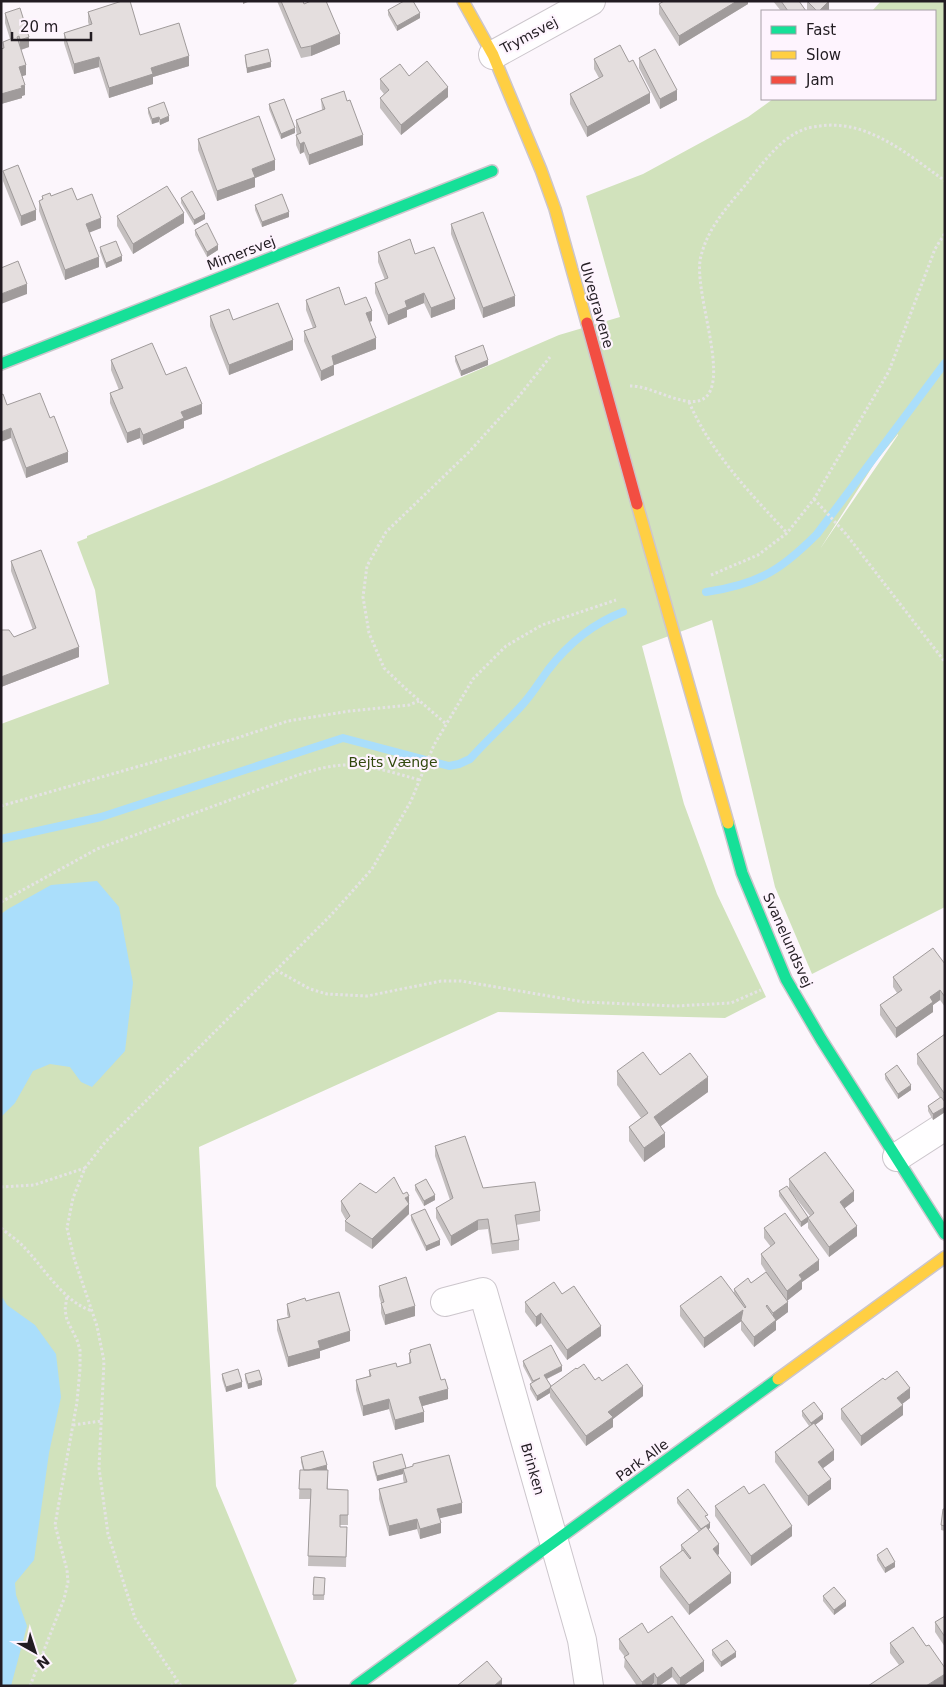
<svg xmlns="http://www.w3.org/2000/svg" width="946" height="1687" viewBox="0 0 946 1687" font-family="'DejaVu Sans',sans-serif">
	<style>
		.green { fill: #d1e2bc; fill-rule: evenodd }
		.water { fill: #aadefb }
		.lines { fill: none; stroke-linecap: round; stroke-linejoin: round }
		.stream { stroke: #aadefb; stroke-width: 8 }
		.street-casing { stroke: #ccc6cc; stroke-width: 30 }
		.fast-casing { stroke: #ccc6cc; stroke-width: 14 }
		.slow-casing { stroke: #ccc6cc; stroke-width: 14 }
		.jam-casing { stroke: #ccc6cc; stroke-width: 14 }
		.path { stroke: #e5e3e5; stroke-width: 3; stroke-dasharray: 2.5 2.5; stroke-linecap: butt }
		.street { stroke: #fffeff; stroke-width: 28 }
		.fast { stroke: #16e098; stroke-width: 11 }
		.slow { stroke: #ffcf43; stroke-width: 11 }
		.jam { stroke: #f24e42; stroke-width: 11 }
		.wall { fill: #c4bfbf; fill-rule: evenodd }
		.shaded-wall { fill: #a09b9b }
		.building { fill: #e4dede; stroke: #a09b9b }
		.labels { text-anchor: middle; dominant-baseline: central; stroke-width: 4.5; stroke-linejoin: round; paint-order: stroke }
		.street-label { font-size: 14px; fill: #221c22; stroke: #fef4fe }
		.park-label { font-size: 14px; fill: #31480d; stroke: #fef4fe }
	</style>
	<rect width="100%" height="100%" fill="#fcf6fc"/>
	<path class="green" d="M881,1H945V907L812,974L775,887L712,620L642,646L684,804L717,894L766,997L725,1018L498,1012L199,1147L216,1486L297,1681L291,1686H1V724L109,684L95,590L77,542L87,538V536L219,482L559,335L620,317L586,196L643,174L748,117L773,99H935V11H872ZM898,434V435L820,549L876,461Z"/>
	<path class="water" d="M97,881L119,907L133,983L125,1051L92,1087L81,1082L70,1067L50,1064L33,1071L15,1103L1,1117V914L8,909L51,885Z
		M1,1295L7,1305L35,1325L56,1354L61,1397L49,1453L34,1560L15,1583L16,1595L27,1626L11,1686H1Z"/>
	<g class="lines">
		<path class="stream" d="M706,592C726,589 747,584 765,575C784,566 803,548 817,534L945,363
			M1,839L101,817L343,738L449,766L459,764L470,759C487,740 506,723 523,704C533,693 540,681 548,670C568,644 594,623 623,612"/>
		<g class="street-casing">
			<path id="street" d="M493,55L591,1
				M897,1157L945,1126
				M445,1302L483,1292L582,1640L589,1686"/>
		</g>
		<g class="fast-casing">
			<path id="fast" d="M1,364L492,171
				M728,823L742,873L786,979L821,1039L945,1234
				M356,1686L778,1379"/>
		</g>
		<g class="slow-casing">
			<path id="slow" d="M463,1L493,55L541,170L555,209L587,323
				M637,504L728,823
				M778,1379L945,1257"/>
		</g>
		<g class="jam-casing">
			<path id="jam" d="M587,323L637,504"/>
		</g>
		<path class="path" d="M630,386C652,385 689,412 706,397C729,375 692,288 701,256C708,227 729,205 747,183C762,164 781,137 805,129C809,127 815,127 820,126C867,119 909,155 945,181
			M689,402C711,453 750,493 787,533
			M814,499L846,534L945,662
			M711,575L758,555L787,533L814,499L889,371L935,249L945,233
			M445,723L406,689L384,668L369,633L363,597L367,566L386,532L469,452L516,400L550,357
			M1,806L237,738L288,721L350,711L409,705L419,701
			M1,902L97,849L298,775C314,770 330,765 347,765C372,765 397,774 420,780
			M276,970L310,989L327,994L367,996L441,981H461L584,1002L675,1006L731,1003L761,990
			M1,1187L34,1185L85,1168
			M1,1228C8,1234 16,1239 22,1245C44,1267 62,1301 92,1311
			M73,1425L101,1421
			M30,1686L64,1599L68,1582L67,1570L55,1525L77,1402L80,1369V1350L77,1340L67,1320L65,1310L67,1296
			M171,1686L177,1681
			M181,1686L135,1618L108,1534L99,1468L104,1361L97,1326L74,1258L67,1228L73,1198L85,1168L106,1141L332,914L372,869L411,801L434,745L473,679L506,646L542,625L616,600"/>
		<use href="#street" class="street"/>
		<use href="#fast" class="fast"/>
		<use href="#slow" class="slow"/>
		<use href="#jam" class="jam"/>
	</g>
	<path class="wall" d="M277,1H303L304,4L340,44L311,56L301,58Z
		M748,1V4L679,46L659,14V4Z
		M773,1H799L806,11H781Z
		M807,1L829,11H807Z
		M388,10L420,18L397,31L388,15Z
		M88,12L140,35L189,66L153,77V84L109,98L99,67L74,74L64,43V33L89,25L88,22Z
		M5,13L29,47L21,50L26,75L22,76L25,95L22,96V98L1,104V49H3V42L10,39L5,23Z
		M245,55L271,67L247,73L245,60Z
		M639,58L677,100L660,109L639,68Z
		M594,59L629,62L650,103L587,137L570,104V94L599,78L594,69Z
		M409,76L448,97L401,135L380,108V98L384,94L380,89V79Z
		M321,99L363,145L309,165L304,152L300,154L296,145V135H297L296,130V120L322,110Z
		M269,104L295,133L281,139L269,109Z
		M148,108L169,121L160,125L159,122L152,124L148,113Z
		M198,139L275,170L255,178V187L217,201L198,150Z
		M3,171L36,220L21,226L3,181Z
		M42,196H51L77,200L101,228L89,232L99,267L65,280L39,211V201L42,200Z
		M181,198L205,219L194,225L181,203Z
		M255,205L289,217L262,227L255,210Z
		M117,216L184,223L133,254L117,226Z
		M451,224L515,306L483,318L451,234Z
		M195,230L218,250L207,257L195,235Z
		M100,247L122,261L106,268L100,252Z
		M378,252L415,254L455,309L431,318L424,303L407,310V317L388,325L375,293V283L385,280L378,262Z
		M306,300L345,305L372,321L370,322L376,349L334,365V375L321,381L304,341V331L313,328L306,310Z
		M210,316L233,320L293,350L229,375L210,326Z
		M455,356L488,365L461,376L455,361Z
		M111,360L166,375L202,414L184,421V428L143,445L140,438L127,443L110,403V393L119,390L111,370Z
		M7,405L50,418L68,462L26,478L11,438Z
		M11,561L79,657L1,687V630L14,637L33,630L11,571Z
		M945,964V1007L940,1000L933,1005V1012L896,1038L880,1015V1005L897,993L893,987V977Z
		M945,1034V1112L933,1120L928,1111V1106L940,1098L917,1064V1054Z
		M617,1071L708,1092L661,1126L665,1147L644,1162L629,1141V1127L641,1118L617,1085Z
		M885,1074L911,1090L898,1099L885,1079Z
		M435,1146L483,1188L540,1211V1221L516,1225L519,1240V1250L492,1254L488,1229L478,1230L451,1246L436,1218V1208L450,1200L435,1156Z
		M789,1179L854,1201L844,1208L857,1236L829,1257L808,1228V1222L801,1227L779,1196V1191L789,1189ZM791,1192L810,1216L808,1217Z
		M415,1185L435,1200L424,1206L415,1190Z
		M376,1193L409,1206V1214L372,1249L345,1231V1221L346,1220L341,1211V1201Z
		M411,1215L440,1245L426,1251L411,1220Z
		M764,1228L819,1270L802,1282V1289L787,1300L788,1312L776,1321V1330L754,1347L741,1330V1321L704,1348L680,1316V1306L734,1293V1289L751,1283L766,1272L761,1264V1254L771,1247L764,1238Z
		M379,1286L415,1316L385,1325L381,1313V1303L379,1296Z
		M562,1294L601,1336L567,1360L541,1323L536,1327L525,1312V1302Z
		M306,1301L350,1341L320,1351V1358L288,1367L277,1330V1320L288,1317L287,1314V1304Z
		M410,1350L441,1380L448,1399L422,1406L424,1422L395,1430L389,1409L363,1416L356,1390V1380L369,1376V1370L397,1367L409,1364V1353H410Z
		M523,1361L562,1371L547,1379L551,1386L577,1369L595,1380L602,1381L643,1396L613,1419V1427L586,1446L550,1397V1393L537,1401L530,1389V1384L532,1383L523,1366Z
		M222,1374L242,1387L226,1392L222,1379Z
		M245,1374L262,1385L248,1389L245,1379Z
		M885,1380L910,1398L902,1404L903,1415L861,1446L841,1419V1409Z
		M802,1411L823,1419L815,1425L834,1460L823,1468L831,1489L808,1506L775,1462V1452L809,1426L802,1416Z
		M301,1457L327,1470L328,1489L348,1490V1525H340V1527H347L346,1567L308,1566L310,1499H299L300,1470H303L301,1462Z
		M373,1462L406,1468L413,1466V1464L462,1513L439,1518L441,1533L420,1539L417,1529L389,1536L379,1499V1489L404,1483L403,1479V1474L377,1481L373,1467Z
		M749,1494L792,1536L751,1566L715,1516V1506Z
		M677,1498L708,1520L710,1528L708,1529L719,1554L718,1555L731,1583L689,1615L660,1577V1567L681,1551V1545L699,1532L677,1503Z
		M945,1509V1531L941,1530V1525Z
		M877,1555L895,1567L885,1573L877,1560Z
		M314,1577L325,1578L324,1600H313Z
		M823,1596L846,1606L834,1615L823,1601Z
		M945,1616V1647L935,1632V1622Z
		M648,1633L704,1671L683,1686H679L672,1677L659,1686H655L654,1683L650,1686H637L624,1667L625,1657L619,1649V1639Z
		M890,1643L926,1646L945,1668V1684L941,1686L899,1665L890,1653Z
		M712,1650L736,1657L721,1667L712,1655Z"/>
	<path class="shaded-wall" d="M243,1H250L243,4Z
		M737,1H748V4L679,46V36Z
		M829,1V11H819Z
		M420,13V18L397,31V26Z
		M340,34V44L311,56V46Z
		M29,37V47L20,50V40Z
		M189,56V66L153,77V84L109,98V88L151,68Z
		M99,57V67L74,74V64Z
		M271,62V67L247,73V68Z
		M26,65V75L19,77V67Z
		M25,85V95L22,96V98L1,104V94Z
		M448,87V97L401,135V125Z
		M677,90V100L660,109V99Z
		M650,93V103L587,137V127Z
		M169,116V121L160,125V120Z
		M159,117V122L152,124V119Z
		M295,128V133L281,139V134Z
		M363,135V145L309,165V155Z
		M304,142V152L300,154V144Z
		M275,160V170L255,178V187L217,201V191L252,169Z
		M36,210V220L21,226V216Z
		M289,212V217L262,227V222Z
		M184,213V223L133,254V244Z
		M205,214V219L194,225V220Z
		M101,218V228L86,234V224Z
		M218,245V250L207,257V252Z
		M122,256V261L106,268V263Z
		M99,257V267L65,280V270Z
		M27,284V294L1,304V294Z
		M424,293V303L407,310V317L388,325V315L405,301Z
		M515,296V306L483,318V308Z
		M455,299V309L431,318V308Z
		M372,311V321L366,323V313Z
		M376,338V349L332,366V356Z
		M293,340V350L229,375V365Z
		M488,360V365L461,376V371Z
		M334,365V375L321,381V371Z
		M202,404V414L184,421V428L143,445V435L181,412Z
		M11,428V438L1,442V432Z
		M140,428V438L127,443V433Z
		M68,452V462L26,478V468Z
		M79,647V657L1,687V677Z
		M940,990V1000L933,1005V1012L896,1038V1028L930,997Z
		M708,1077V1092L654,1131V1117Z
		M911,1085V1090L898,1099V1094Z
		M945,1107V1112L933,1120V1114Z
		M665,1133V1147L644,1162V1148Z
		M854,1191V1201L840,1212V1202Z
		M435,1195V1200L424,1206V1201Z
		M409,1196V1214L372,1249V1239L405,1198Z
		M808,1217V1222L801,1227V1222Z
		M478,1220V1230L451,1246V1236Z
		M857,1226V1236L829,1257V1247Z
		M440,1240V1245L426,1251V1246Z
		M819,1260V1270L802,1282V1289L787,1301V1291L799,1275Z
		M788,1302V1312L776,1321V1330L754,1347V1337L773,1323V1313Z
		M415,1306V1316L385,1325V1315Z
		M743,1310V1320L704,1348V1338Z
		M541,1313V1323L536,1327V1317Z
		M601,1326V1336L567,1360V1350Z
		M350,1331V1341L320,1351V1358L288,1367V1357L318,1341Z
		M562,1366V1371L544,1380V1375Z
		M262,1380V1385L248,1389V1384Z
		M242,1382V1387L226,1392V1387Z
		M643,1386V1396L613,1419V1427L586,1446V1436L608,1412Z
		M550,1388V1393L537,1401V1396Z
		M910,1388V1398L897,1408V1398Z
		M448,1389V1399L419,1407V1397Z
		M389,1399V1409L363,1416V1406Z
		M903,1405V1415L861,1446V1436Z
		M424,1412V1422L395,1430V1420Z
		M823,1414V1419L811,1428V1423Z
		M834,1450V1460L818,1472V1462Z
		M327,1465V1470L304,1471Z
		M403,1469V1474L377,1481V1476Z
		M831,1479V1489L808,1506V1496Z
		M462,1503V1513L437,1519V1509Z
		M417,1519V1529L389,1536V1526Z
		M441,1523V1533L420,1539V1529Z
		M710,1523V1528L701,1534V1529Z
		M792,1526V1536L751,1566V1556Z
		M719,1544V1554L713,1559V1549Z
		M895,1562V1567L885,1573V1568Z
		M731,1573V1583L689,1615V1605Z
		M846,1601V1606L834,1615V1610Z
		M736,1652V1657L721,1667V1662Z
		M704,1661V1671L683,1686H680V1678Z
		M672,1667V1677L659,1686H657V1678Z
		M654,1673V1683L650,1686H642V1682Z
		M945,1674V1684L941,1686H926Z
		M502,1679V1686H494Z"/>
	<path class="building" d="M122,1H130L140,35L179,23L189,56L151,68L153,74L109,88L99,57L74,64L64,33L92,24L88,12Z
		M281,1H303L304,4L311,1H326L340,34L311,46L301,48Z
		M404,1H413L420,13L397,26L388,10Z
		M664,1H737L679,36L659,4Z
		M781,1H799L806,11H788Z
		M807,1H829L819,11H817Z
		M20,8L29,37L20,40L19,36L17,37L26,65L19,67L25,85L21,86L22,88L1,94V49L4,48L3,42L13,38L5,13Z
		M620,45L629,62L633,60L650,93L587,127L570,94L603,76L594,59Z
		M268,49L271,62L247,68L245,55Z
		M655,49L677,90L660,99L639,58Z
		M427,61L448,87L401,125L380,98L389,90L380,79L400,64L409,76Z
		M344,91L347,101L350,100L363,135L309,155L304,142L300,144L296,135L301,133L296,120L325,109L321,99Z
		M284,99L295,128L281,134L269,104Z
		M164,102L169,116L160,120L159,117L152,119L148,108Z
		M259,116L275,160L252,169L255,177L217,191L198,139Z
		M18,165L36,210L21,216L3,171Z
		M167,186L184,213L133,244L117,216Z
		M72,188L77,200L92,194L101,218L86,224L99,257L65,270L39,201L43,199L42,196L50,193L51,196Z
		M192,191L205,214L194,220L181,198Z
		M282,194L289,212L262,222L255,205Z
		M483,212L515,296L483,308L451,224Z
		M207,223L218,245L207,252L195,230Z
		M410,239L415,254L434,247L455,299L431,308L424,293L405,301L407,307L388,315L375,283L388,278L378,252Z
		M116,241L122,256L106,263L100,247Z
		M18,261L27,284L1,294V268Z
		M339,287L345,305L366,297L372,311L366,313L376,338L332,356L334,365L321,371L304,331L316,327L306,300Z
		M278,303L293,340L229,365L210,316L229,309L233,320Z
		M152,343L166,375L186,367L202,404L181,412L184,418L143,435L140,428L127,433L110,393L123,388L111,360Z
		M483,345L488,360L461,371L455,356Z
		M40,393L50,418L54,416L68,452L26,468L11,428L1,432V395L3,394L7,405Z
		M41,550L79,647L1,677V630H9L14,637L36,628L11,561Z
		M933,948L945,964V997L940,990L930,997L933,1002L896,1028L880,1005L902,990L893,977Z
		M945,1034V1093H944L917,1054Z
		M643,1052L660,1075L690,1053L708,1077L654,1117L665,1133L644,1148L629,1127L648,1113L617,1071Z
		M897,1065L911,1085L898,1094L885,1074Z
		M941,1097L945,1102V1107L933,1114L928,1106Z
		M465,1136L483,1188L535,1182L540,1211L515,1215L519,1240L492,1244L488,1219L478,1220L451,1236L436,1208L453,1198L435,1146Z
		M825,1152L854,1191L840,1202L857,1226L829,1247L808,1218L814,1213L789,1179Z
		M394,1177L403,1194L407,1192L409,1196L405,1198L409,1204L372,1239L345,1221L350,1216L341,1201L360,1183L376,1193Z
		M426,1179L435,1195L424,1201L415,1185Z
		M787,1186L808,1217L801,1222L779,1191Z
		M425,1209L440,1240L426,1246L411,1215Z
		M785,1213L819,1260L799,1275L802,1279L787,1291L761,1254L775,1243L764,1228Z
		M766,1272L788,1302L773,1313L767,1305L766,1306L776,1320L754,1337L741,1320L743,1310L704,1338L680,1306L721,1276L745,1308L746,1307L734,1289L748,1278L751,1283Z
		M406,1277L415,1306L385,1315L381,1303L384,1302L379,1286Z
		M554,1282L562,1294L574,1286L601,1326L567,1350L541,1313L536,1317L525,1302Z
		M339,1292L350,1331L318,1341L320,1348L288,1357L277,1320L290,1317L287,1304L305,1298L306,1301Z
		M430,1344L441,1380L445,1379L448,1389L419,1397L424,1412L395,1420L389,1399L363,1406L356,1380L371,1376L369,1370L396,1363L397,1367L411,1363L409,1353L411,1352L410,1350Z
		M551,1345L562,1366L544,1375L551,1386L550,1388L537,1396L530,1384L540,1378L533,1381L523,1361Z
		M584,1364L595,1380L599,1377L602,1381L627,1364L643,1386L608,1412L613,1417L586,1436L550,1387L576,1368L577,1369Z
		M238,1369L242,1382L226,1387L222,1374Z
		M259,1370L262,1380L248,1384L245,1374Z
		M897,1371L910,1388L897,1398L903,1405L861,1436L841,1409L883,1378L885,1380Z
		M814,1402L823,1414L811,1423L802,1411Z
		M814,1423L834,1450L818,1462L831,1479L808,1496L775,1452Z
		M323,1451L327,1465L309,1470H304L301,1457Z
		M402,1454L406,1468L377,1476L373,1462Z
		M449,1455L462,1503L437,1509L441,1523L420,1529L417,1519L389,1526L379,1489L407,1482L403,1469L413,1466V1464Z
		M300,1470H328L327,1489L348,1490V1515H340V1527H347L346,1557L308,1556L311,1489H299Z
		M764,1484L792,1526L751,1556L715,1506L744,1486L749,1494Z
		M688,1489L708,1515L705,1516L710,1523L701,1529L677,1498Z
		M943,1509H945V1526L941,1525Z
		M706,1526L719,1544L713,1549L731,1573L689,1605L660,1567L683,1550L690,1559L691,1558L681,1545Z
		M887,1548L895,1562L885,1568L877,1555Z
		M314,1577L325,1578L324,1595H313Z
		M834,1587L846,1601L834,1610L823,1596Z
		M672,1616L704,1661L680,1678L672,1667L657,1678L654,1673L642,1682L624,1657L629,1654L619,1639L642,1623L648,1633Z
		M945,1616V1637L935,1622Z
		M913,1627L926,1646L929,1645L945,1668V1674L926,1686H868L904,1662L890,1643Z
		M727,1640L736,1652L721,1662L712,1650Z
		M487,1661L502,1679L494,1686H457Z"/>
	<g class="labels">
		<g class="street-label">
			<text transform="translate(529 35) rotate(-28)">Trymsvej</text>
			<text transform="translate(241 253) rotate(-21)">Mimersvej</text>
			<text transform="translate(597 305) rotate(74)">Ulvegravene</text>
			<text transform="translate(788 940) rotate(66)">Svanelundsvej</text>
			<text transform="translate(642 1460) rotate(-36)">Park Alle</text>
			<text transform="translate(533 1469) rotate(74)">Brinken</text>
		</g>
		<g class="park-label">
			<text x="393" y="762">Bejts Vænge</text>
		</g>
	</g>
	<rect width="946" height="1687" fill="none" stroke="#221c22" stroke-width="5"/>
	<rect x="761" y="10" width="175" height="90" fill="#fef4fe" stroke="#a69ea6"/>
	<rect x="771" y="26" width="25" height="8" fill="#16e098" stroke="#a69ea6"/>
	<text x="806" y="35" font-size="15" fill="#221c22">Fast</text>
	<rect x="771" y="51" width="25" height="8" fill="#ffcf43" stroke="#a69ea6"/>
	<text x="806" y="60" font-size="15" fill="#221c22">Slow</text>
	<rect x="771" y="76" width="25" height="8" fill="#f24e42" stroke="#a69ea6"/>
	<text x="806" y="85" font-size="15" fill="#221c22">Jam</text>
	<g transform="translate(35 1652) rotate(141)" stroke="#fef4fe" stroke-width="4" paint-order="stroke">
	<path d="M0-4L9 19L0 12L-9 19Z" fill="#221c22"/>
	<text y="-8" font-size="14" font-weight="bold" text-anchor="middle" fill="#221c22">N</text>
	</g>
	<path d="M12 32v8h79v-8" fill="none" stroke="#221c22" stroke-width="2.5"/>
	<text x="20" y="32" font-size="15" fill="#221c22" stroke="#fef4fe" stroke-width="4" paint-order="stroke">20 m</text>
</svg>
